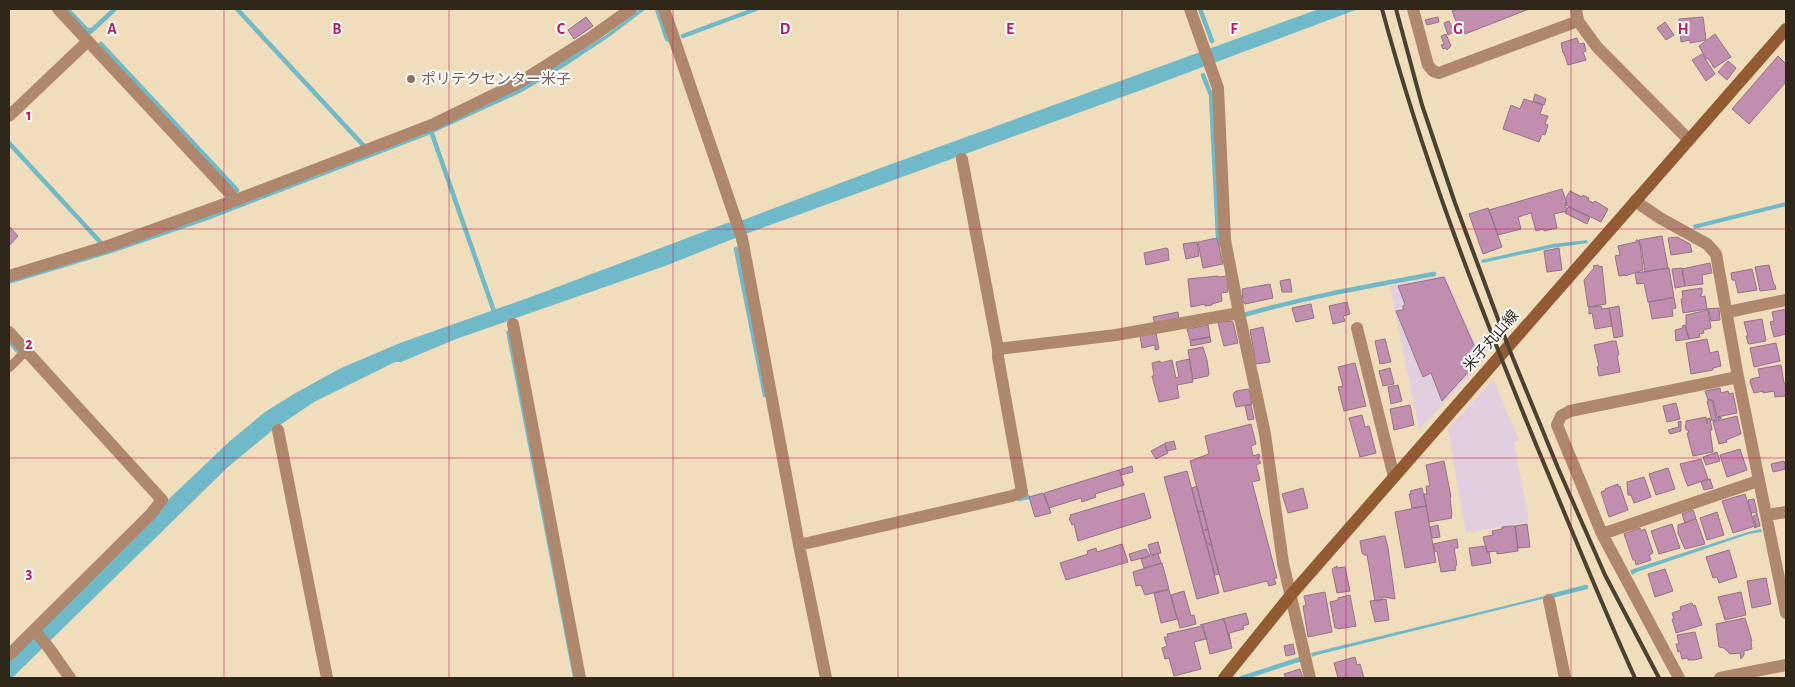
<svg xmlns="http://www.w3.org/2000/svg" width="1795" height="687" viewBox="0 0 1795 687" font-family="'Alegreya Sans','Noto Sans JP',sans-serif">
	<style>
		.industrial { fill: #e1cfdf }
		.water { fill: #6fb9c9 }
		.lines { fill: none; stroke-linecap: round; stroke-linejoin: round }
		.stream { stroke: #6fb9c9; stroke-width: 4.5 }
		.building { fill: #c28eb0; stroke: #937387 }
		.lane { stroke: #ae876c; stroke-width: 9 }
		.street { stroke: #ae876c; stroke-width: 12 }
		.secondary { stroke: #935b31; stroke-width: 12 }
		.rail { stroke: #4a4131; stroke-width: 4 }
		.grid { fill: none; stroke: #c2185b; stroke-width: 1; stroke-opacity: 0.55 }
		.education-dot { fill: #8d6e63; stroke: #fff; stroke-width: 2 }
		.labels { text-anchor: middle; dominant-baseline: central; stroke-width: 4; stroke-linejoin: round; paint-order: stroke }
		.education-label { font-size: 15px; fill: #785e54; stroke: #fff; text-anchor: start }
		.street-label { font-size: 15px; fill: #2e271a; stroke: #fff }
		.grid-label { font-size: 16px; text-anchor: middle; font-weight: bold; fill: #c2185b; stroke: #fff; stroke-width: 4; stroke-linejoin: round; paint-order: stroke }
	</style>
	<rect width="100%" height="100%" fill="#efddbb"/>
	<path class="industrial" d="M1445,275L1483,361L1419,430L1390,286Z
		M1493,379L1519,440L1514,442L1529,522L1466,533L1448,429Z"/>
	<path class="water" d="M640,9H646L609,37L567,65L522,92L426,136L208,220L115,252L9,284V280L525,85L606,35Z
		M1319,9H1358L1144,89L748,233L665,266L456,339L401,362H395L314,402L274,429L228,467L12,678H9V659L172,496L230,441L265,412L294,394L339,369L400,343L528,298L727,223L743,220L875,170Z
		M1786,202V206L1694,229L1693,225Z
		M1587,240L1588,243L1552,248L1482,263L1481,260L1553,244Z
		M506,331H509L576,678H573Z
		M1761,529L1762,532L1749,534L1637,572L1632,575L1630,570L1748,532Z
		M1545,596L1546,598L1317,655L1312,657L1311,653Z"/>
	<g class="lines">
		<path class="stream" d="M67,9L87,30H92
			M237,9L363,145
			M657,9L667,39L670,40
			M1200,9L1212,41
			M90,32L115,9
			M683,36L756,9
			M101,44L237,190
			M1203,75L1211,95L1218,237L1220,245
			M431,131L495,314
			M9,143L102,244
			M736,249L765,395
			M1244,315C1306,297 1370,286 1434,274
			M9,341L18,351
			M1019,499L1028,497
			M1551,596L1586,587
			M1242,678L1304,658"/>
	</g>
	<path class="building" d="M1459,9H1529L1465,34L1461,25L1458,26L1452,11Z
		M586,17L593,26L574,39L568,30Z
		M1438,17L1439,22L1427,25L1425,20Z
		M1703,17L1706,40L1690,43V40L1681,42L1679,19Z
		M1449,21L1454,32L1448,35L1444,23Z
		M1665,22L1674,35L1666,40L1657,28Z
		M1446,34L1451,46L1447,50L1446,48L1443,49L1441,45L1444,44L1441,36Z
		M1715,34L1731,57L1714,68L1708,58L1706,59L1699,46Z
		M1577,38L1579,44L1584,43L1586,51L1583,52L1586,60L1568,65L1564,53H1563L1561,43Z
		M1702,54L1715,74L1706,81L1692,60Z
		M1778,56L1786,64V82L1749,124L1732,109Z
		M1728,61L1736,68L1727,80L1718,72Z
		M1535,94L1546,99L1544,105L1533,101Z
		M1524,99L1543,105L1540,114L1548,116L1545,124L1548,125L1545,135L1542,134L1539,142L1503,129L1511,105L1520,109Z
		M1562,189L1567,204H1565L1567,211L1554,214L1557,228L1544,231L1543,229L1536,231L1531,213L1518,217L1521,229L1498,235L1489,210Z
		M1570,191L1582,197L1583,195L1589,198L1588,200L1593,203L1595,201L1608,209L1601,222L1566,205V198Z
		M1568,207L1590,217L1587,224L1565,213Z
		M1488,208L1502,247L1483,254L1469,214Z
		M9,226L18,236L9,246Z
		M1662,236L1668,268L1645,272L1641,244H1639V240Z
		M1677,237L1690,244L1692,252L1671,255L1668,238Z
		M1217,238L1223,264L1203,268L1198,242Z
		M1636,240H1638L1640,244L1643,270L1625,276V275L1619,276L1615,256L1620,255L1618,246L1636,242Z
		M1197,242L1199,256L1186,259L1183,244Z
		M1166,248L1168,249L1169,260L1146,265L1144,253Z
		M1559,248L1562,270L1547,272L1544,251Z
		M1710,263L1712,273L1702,275L1703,284L1685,286L1682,269Z
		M1598,265L1599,267L1602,266L1606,304L1588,307L1584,280L1594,268L1593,266Z
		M1769,265L1774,285H1775L1776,289L1760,291L1755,267Z
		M1669,268L1674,297L1648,302L1644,283L1637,284L1635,273Z
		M1682,268L1685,286L1675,288L1672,269Z
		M1752,269L1757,290L1738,293L1735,280H1732L1731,273Z
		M1218,276V277L1227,276L1228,292L1221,293L1222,301L1212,304V305L1205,306V304L1191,307L1188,279Z
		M1444,277L1480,359L1442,401L1431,373L1423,377L1396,311L1403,310V306L1405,304L1398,286Z
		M1290,279L1292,292H1282L1280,281Z
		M1270,284L1273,298L1245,304L1243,302L1242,289Z
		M1702,288V294H1701V297L1705,296L1707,309L1683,313L1681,299H1683L1682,291Z
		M1674,298L1676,308L1672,309L1673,316L1652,319L1649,302Z
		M1347,302L1350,314L1343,316L1345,321L1333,324L1329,306Z
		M1311,304L1314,318L1296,322L1292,308Z
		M1601,306L1602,309L1609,308L1612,326L1595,329L1592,313L1589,314V307Z
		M1619,306L1623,336L1614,338L1609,308Z
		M1719,308L1720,320L1711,321L1709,310L1706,309Z
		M1786,309V334L1774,337L1770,322L1774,321L1772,312Z
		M1708,310L1711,328L1703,330L1704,333L1699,334L1700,337L1689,339L1686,329V315Z
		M1178,312L1179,320L1155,325L1153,317Z
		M1762,319L1766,341L1749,344L1748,343L1746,336H1748L1744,322Z
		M1229,321L1233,322L1238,343L1224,346L1218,323Z
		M1208,325L1210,337L1190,340L1187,329Z
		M1685,325L1689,339L1676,341L1675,330L1683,328L1682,326Z
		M1263,327L1270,362L1256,364L1250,330Z
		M1156,333L1159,349L1155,350V345L1142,348L1140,336Z
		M1210,337L1211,342L1191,346L1190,341Z
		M1385,339L1391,362L1380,364L1375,341Z
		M1707,339L1710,353L1718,351L1721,366L1713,368V370L1691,374L1686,343Z
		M1613,341H1616L1619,355H1617L1620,372L1599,376L1597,367L1599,366L1594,345Z
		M1776,343L1780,361L1754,367L1750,348Z
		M1203,347L1207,360L1209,374L1208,376L1193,379L1188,350Z
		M1189,359L1193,382L1177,385L1179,398L1159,402L1152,376H1154L1152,363L1160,361V363L1172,360L1176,378L1179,377L1176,362Z
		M1355,363L1366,406L1344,411L1338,387L1343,386L1338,367Z
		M1781,365L1784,383H1786V396L1775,397L1774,391L1763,393V391L1754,393L1750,382L1751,379L1760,377L1758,369Z
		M1390,368L1394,384L1383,386L1379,371Z
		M1398,385L1402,401L1391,404L1388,387Z
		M1720,388L1721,393L1728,391L1729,394L1733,393L1737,413L1717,417L1713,400H1708L1705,391Z
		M1249,389L1252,404L1236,407L1233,394L1236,391Z
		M1712,400L1716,418L1721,417V419L1712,421L1707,401Z
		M1676,403L1680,419L1667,422L1663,406Z
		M1251,405L1254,419L1248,420L1245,406Z
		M1410,405L1414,425L1394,430L1390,409Z
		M1362,415L1365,427L1369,426L1376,453L1360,457L1349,418Z
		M1737,416L1741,434L1726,440L1727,442L1719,444L1713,422Z
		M1706,417L1707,424V419L1710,418L1712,430H1710L1713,452L1693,456L1687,433H1689L1688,430H1686L1685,426L1686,425V421Z
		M1681,421V431L1670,434L1668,430L1679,427L1678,422Z
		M1251,424L1256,444L1251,446L1253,456L1259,454L1260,457L1258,458L1261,463L1256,465L1260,480L1252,482L1277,578H1274L1276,584L1269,586L1267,581L1224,592L1190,461L1209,454L1205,436Z
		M1174,441L1176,449L1167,451L1165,443Z
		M1164,444L1168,453L1156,459L1151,451Z
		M1740,449L1747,470L1727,477L1720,455Z
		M1717,452L1720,461L1706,465L1703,457Z
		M1701,459L1708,479L1688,486L1686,482L1680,464Z
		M1444,461L1451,497H1450L1452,515L1451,516L1452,518L1429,522L1424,494H1427L1426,486H1430L1426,465Z
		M1784,461L1786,469L1773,472L1771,464Z
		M1132,466L1133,472L1121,475L1119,470Z
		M1668,468L1675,489L1656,495L1649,474Z
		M1119,470L1124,485L1095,494L1096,497L1082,502L1081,498L1049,508L1044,493Z
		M1187,471L1219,593L1197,599L1164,477Z
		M1644,477L1651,497L1634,503L1631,495H1628L1627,482Z
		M1710,479L1713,488L1704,490L1701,482Z
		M1618,484V487L1620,486L1628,510L1609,517L1601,492L1606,490L1605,489Z
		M1197,486L1203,511L1198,512L1192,488Z
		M1303,488L1308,508L1288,513L1282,494Z
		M1422,488L1426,506L1412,508L1409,494H1411L1410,491Z
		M1043,493L1051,513L1035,517L1029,497Z
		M1144,493L1151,518L1078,541L1074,524L1072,525L1069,518L1071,517L1070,515Z
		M1745,494L1755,526L1733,533L1722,501Z
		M1754,499L1757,512L1751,513L1748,500Z
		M1426,506L1436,562L1405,568L1395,512Z
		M1693,510L1696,518L1685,523L1682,514Z
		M1203,511L1208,529L1203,530L1198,512Z
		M1717,512L1724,535L1707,540L1700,518Z
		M1756,513H1757L1760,526L1754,528L1756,526L1753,516L1756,515Z
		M1696,519L1705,544L1685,549L1678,533V525Z
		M1527,524L1530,547L1518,548L1515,526Z
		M1672,524L1680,548L1659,554L1651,531Z
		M1438,525L1440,537L1432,538L1430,527Z
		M1510,526H1515L1518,551L1497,554V551L1487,552L1483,537L1493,535L1492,531L1502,529V527Z
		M1640,528L1641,531L1645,529L1653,553L1649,555L1651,560L1636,565L1635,560H1633L1624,534Z
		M1208,529L1211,543L1207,544L1203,531Z
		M1383,536H1385L1388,548L1395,599L1384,597L1382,598V600L1375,601L1367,555H1364L1362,553L1360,541Z
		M1457,539L1458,548H1454L1457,565L1455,566L1456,570L1441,572L1437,551L1435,552L1433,544Z
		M1158,542L1161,553L1151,555L1148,545Z
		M1122,544L1128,562L1066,580L1060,563L1088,554L1087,551L1096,548L1097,552Z
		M1211,544L1219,574L1215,575L1207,545Z
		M1486,546L1487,552H1489L1491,563L1472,566L1469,548Z
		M1146,549L1150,556L1131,561L1129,554Z
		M1729,550L1737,577L1719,583L1717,577L1713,578L1706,557Z
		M1158,554L1161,563L1144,568L1141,559Z
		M1162,563L1169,589L1145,595L1141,585L1136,586L1133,572Z
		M1337,566V568L1345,567L1350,591L1337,593L1332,569Z
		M1665,569L1673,591L1655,597L1648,574Z
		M1766,578L1771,604L1752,608L1747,581Z
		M1169,590L1177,619L1161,623L1154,593Z
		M1184,591L1191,616L1194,615L1196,624L1180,628L1171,595Z
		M1325,592L1332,632L1308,637L1303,606L1306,605L1304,596Z
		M1741,592L1746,615L1725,620L1718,597Z
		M1350,595L1356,626L1338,629L1337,628H1335L1330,602L1338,600V598Z
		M1386,599L1389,620L1375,622L1370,601Z
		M1692,603L1693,606L1695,605L1702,625L1676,633L1672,619H1674L1672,613L1681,610L1680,607Z
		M1246,613L1249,624L1243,626L1244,629L1229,633L1231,644L1224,619H1222Z
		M1745,618L1752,641L1751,642L1752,649L1744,651V655L1741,659L1740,653L1730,654L1724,648L1719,647L1716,624Z
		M1222,619L1224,620L1232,648L1210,654L1203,625H1200Z
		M1202,626L1206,639L1194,642L1201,669L1174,676L1169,658L1165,659L1162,648L1167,646L1164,637H1168L1167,634Z
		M1695,632L1702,658L1694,660H1688V658L1682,659L1680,651L1678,652L1676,644H1679L1677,635Z
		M1293,644L1295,654L1286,656L1284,646Z
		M1355,657L1357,665L1360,664L1364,678H1338L1334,663Z
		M1300,669L1303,678H1286L1284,674Z"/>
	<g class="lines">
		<path class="lane" d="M9,368L26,351"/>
		<path class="street" d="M58,9L236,200
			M664,9L742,238L799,545L826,678
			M1190,9L1218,88L1225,240L1239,313L1265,434L1283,563L1310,678
			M1413,9L1428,65L1433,71L1439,73L1578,21
			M1576,9L1578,21L1597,47L1689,140
			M9,116L88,41
			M1635,201L1660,218L1707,244L1716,254L1738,377L1786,613
			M9,276L111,245L236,200L434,124L520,82L593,36L631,9
			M1728,312L1786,300
			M513,324L580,678
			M1357,328L1394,477
			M9,332L162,500L150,515L9,655
			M998,349L1116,335L1239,313
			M278,430L327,678
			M1767,515L1786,512
			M1602,534L1758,481
			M799,545L1012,496L1022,492L998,357V349L962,159
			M1549,600L1565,678
			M34,630L49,648L70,678
			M1679,678L1602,534L1557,425L1561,416L1570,411L1738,377
			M1720,678L1786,665"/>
		<path class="secondary" d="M1224,678L1290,596L1786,29"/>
		<path class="rail" d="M1382,9C1422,157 1477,300 1535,442C1568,521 1600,601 1635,678
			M1396,9L1422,105L1455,203L1508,346L1558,468L1605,575L1659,678"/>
	</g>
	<path class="grid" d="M224,9V678M449,9V678M673,9V678M898,9V678M1122,9V678M1346,9V678M1571,9V678M9,229H1786M9,458H1786"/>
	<circle class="education-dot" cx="411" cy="79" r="5"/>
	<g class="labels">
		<g class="education-label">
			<text x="421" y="79">ポリテクセンター米子</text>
		</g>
		<g class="street-label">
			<text transform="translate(1491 341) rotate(-49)">米子丸山線</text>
		</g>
	</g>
	<g class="grid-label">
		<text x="112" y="34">A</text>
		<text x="337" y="34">B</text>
		<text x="561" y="34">C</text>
		<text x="785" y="34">D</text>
		<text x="1010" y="34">E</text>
		<text x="1234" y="34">F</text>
		<text x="1458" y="34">G</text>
		<text x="1683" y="34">H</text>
		<text x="29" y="120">1</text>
		<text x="29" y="349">2</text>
		<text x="29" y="578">3</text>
	</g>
	<rect width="1795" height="687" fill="none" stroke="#2e271a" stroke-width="20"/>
</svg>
